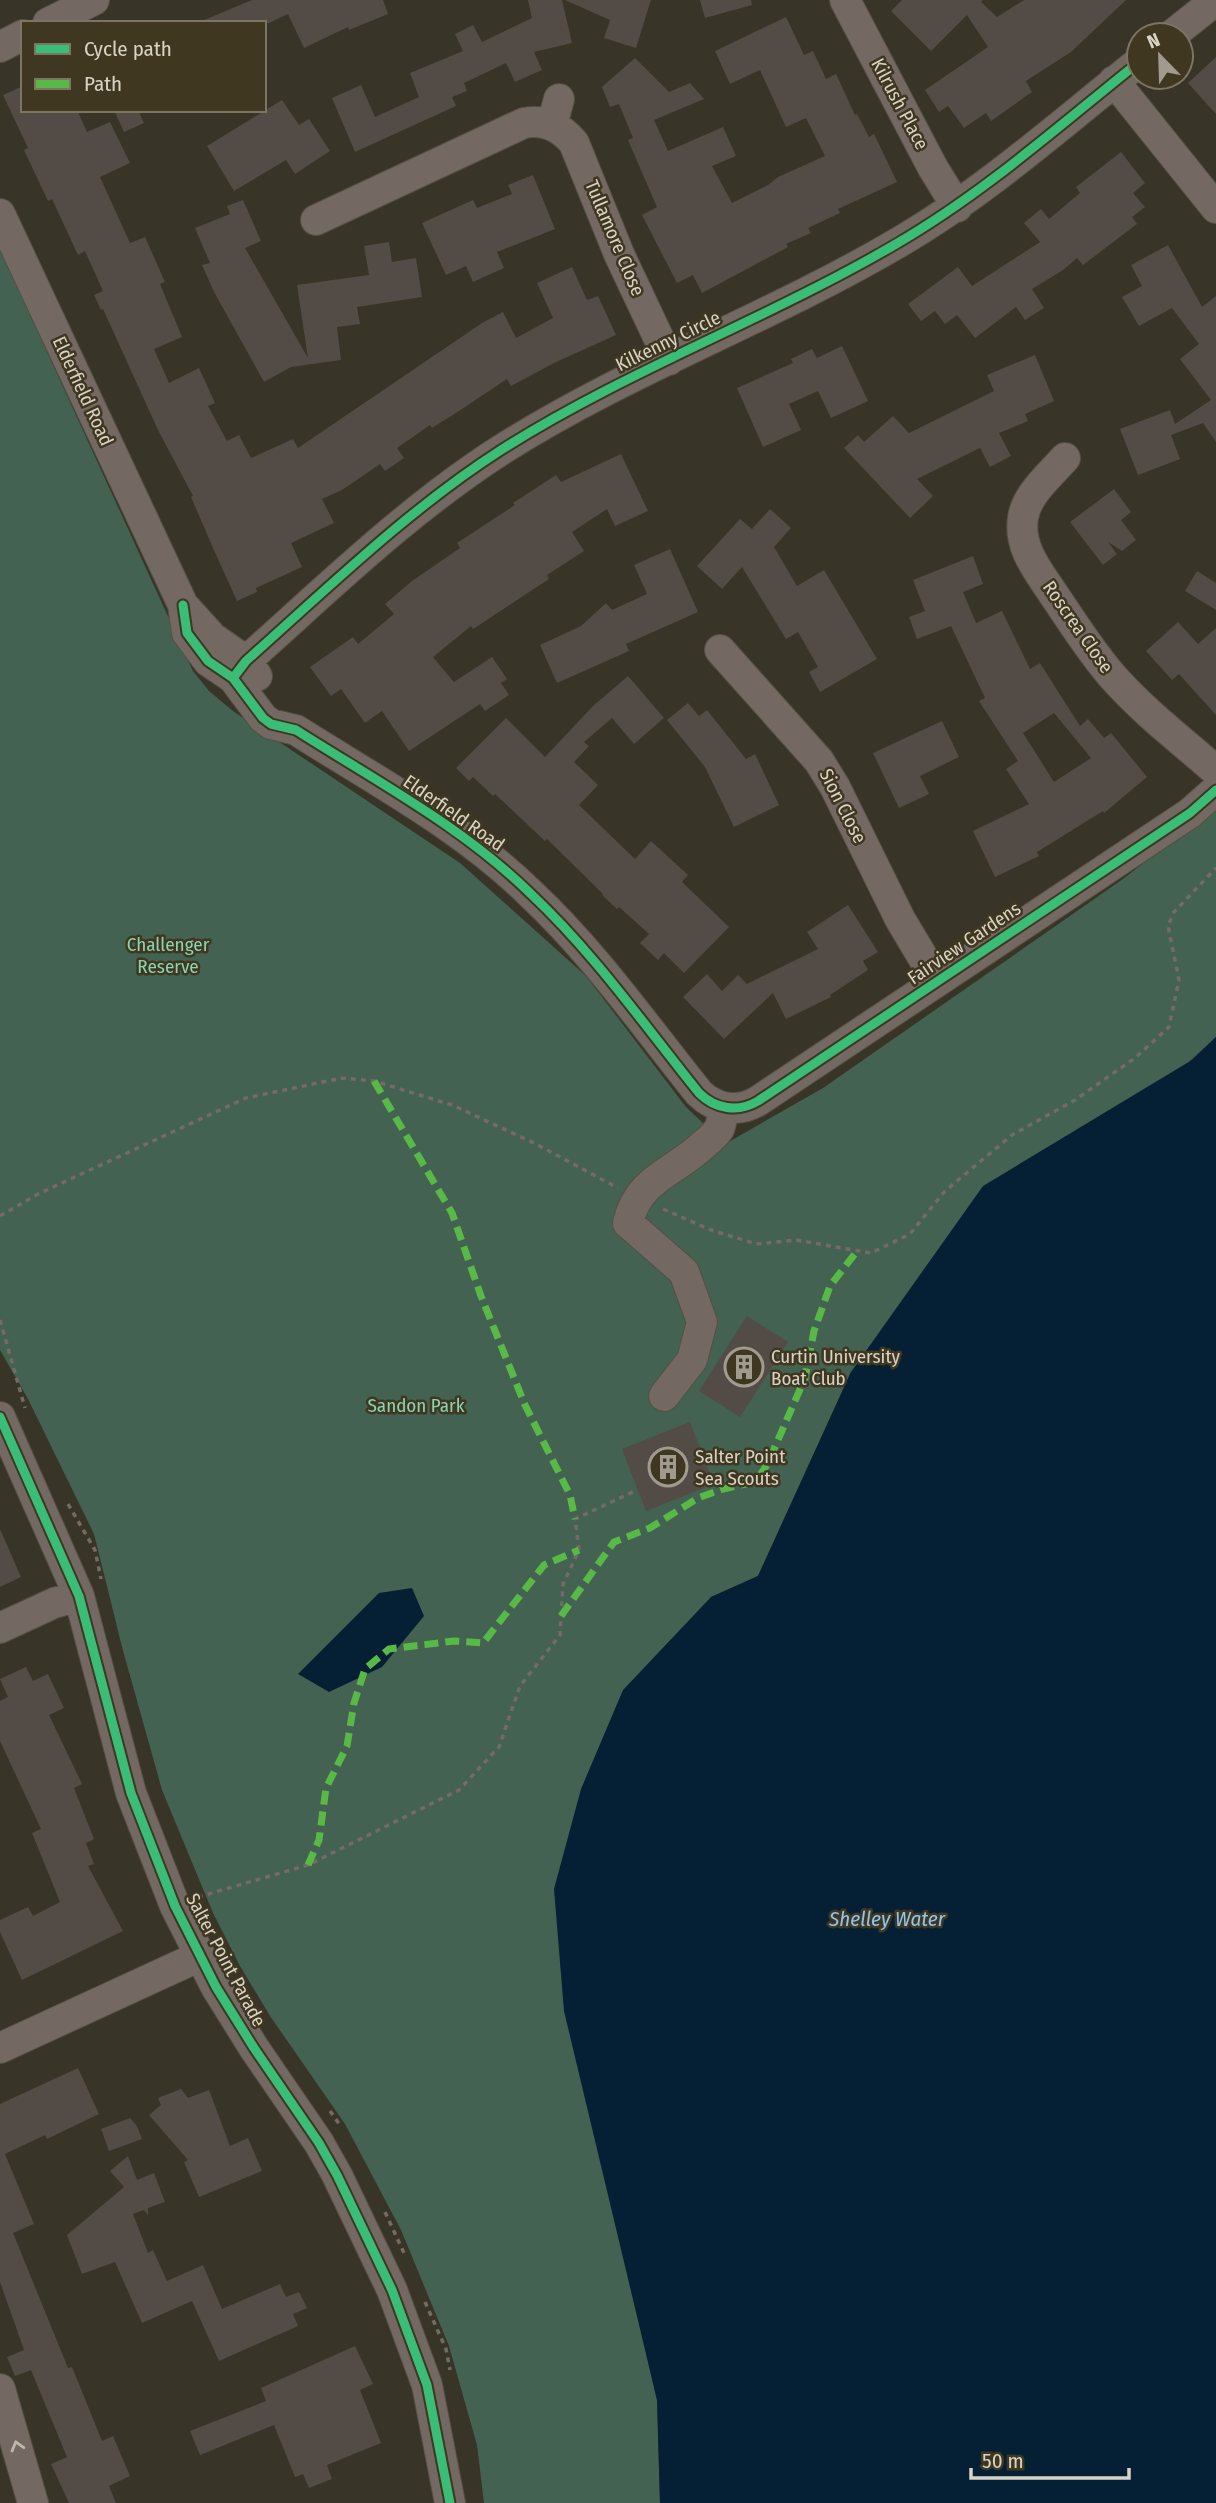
<svg xmlns="http://www.w3.org/2000/svg" width="1216" height="2503" viewBox="0 0 1216 2503" font-family="'Fira Sans Condensed',sans-serif">
	<style>
		.green { fill: #436252 }
		.water { fill: #052034 }
		.building { fill: #534c46; fill-rule: evenodd }
		.lines { fill: none; stroke-linecap: round; stroke-linejoin: round }
		.minor-casing { stroke: #535045; stroke-width: 32 }
		.path { stroke: #746c64; stroke-width: 3.5; stroke-dasharray: 5 5; stroke-linecap: butt }
		.minor { stroke: #746862; stroke-width: 30 }
		.quiet { stroke: #58b947; stroke-width: 7; stroke-dasharray: 14 7; stroke-linecap: butt }
		.cycleway-casing { stroke: #3f3720; stroke-width: 13 }
		.cycleway { stroke: #3abd76; stroke-width: 9 }
		.oneway { stroke: #bfb8ac }
		.labels { text-anchor: middle; dominant-baseline: central; stroke-width: 5; stroke-linejoin: round; paint-order: stroke }
		.street-label { font-size: 19px; fill: #d8d3c5; stroke: #3f3720 }
		.park-label { font-size: 19px; fill: #89d4b3; stroke: #3f3720 }
		.poi-label { font-size: 19px; fill: #d8d3c5; stroke: #3f3720; text-anchor: start }
		.water-label { font-size: 21px; font-style: italic; fill: #8ec5f4; stroke: #3f3720 }
	</style>
	<rect width="100%" height="100%" fill="#383427"/>
	<path class="green" d="M 0,249 L 193,671 L 209,691 L 233,711 L 460,863 L 586,976 L 686,1107 L 725,1144 L 823,1088 L 1123,879 L 1216,806 L 1216,1037 L 851,1372 L 758,1576 L 711,1597 L 619,2235 L 657,2400 L 660,2503 L 484,2503 L 477,2445 L 449,2346 L 401,2230 L 345,2124 L 270,2016 L 240,1966 L 213,1913 L 162,1790 L 122,1647 L 94,1534 L 28,1399 L 0,1350 Z"/>
	<path class="water" d="M 1216,1037 L 1216,2503 L 660,2503 L 657,2400 L 564,2011 L 554,1889 L 581,1789 L 623,1690 L 711,1597 L 758,1576 L 851,1372 L 983,1186 L 1192,1060 Z
		M 412,1588 L 424,1616 L 382,1667 L 329,1692 L 298,1674 L 379,1593 Z"/>
	<path class="building" d="M 252,0 L 383,0 L 388,14 L 349,30 L 348,27 L 304,48 L 288,14 L 269,23 L 197,23 Z
		M 528,0 L 562,0 L 572,43 L 534,52 L 542,70 L 515,82 L 506,63 L 464,83 L 467,91 L 452,97 L 456,106 L 355,152 L 332,98 L 361,85 L 375,117 L 419,97 L 410,73 L 463,51 L 455,34 L 473,25 L 482,42 L 532,18 Z
		M 565,0 L 651,0 L 636,48 L 604,38 L 610,20 Z
		M 700,0 L 751,0 L 752,5 L 705,18 Z
		M 902,0 L 983,0 L 981,2 L 997,17 L 1024,0 L 1126,0 L 1071,52 L 1026,81 L 1032,92 L 991,121 L 986,113 L 964,128 L 948,106 L 939,112 L 925,90 L 988,47 L 967,15 L 931,51 L 891,11 Z
		M 786,17 L 804,55 L 813,51 L 826,79 L 836,74 L 855,115 L 857,114 L 869,137 L 874,134 L 897,182 L 838,209 L 840,213 L 808,228 L 811,233 L 786,244 L 788,247 L 702,293 L 693,275 L 677,283 L 642,215 L 657,207 L 628,140 L 633,138 L 619,104 L 610,107 L 602,87 L 635,58 L 669,92 L 690,83 L 704,99 L 654,120 L 668,151 L 723,127 L 736,156 L 712,166 L 732,203 L 768,185 L 778,177 L 825,156 L 806,118 L 786,127 L 760,70 L 730,84 L 715,51 Z
		M 1216,57 L 1216,114 L 1188,83 Z
		M 23,86 L 23,110 L 77,110 L 87,132 L 110,122 L 130,163 L 100,177 L 130,243 L 145,237 L 165,282 L 160,284 L 182,337 L 154,349 L 169,383 L 199,368 L 215,403 L 208,406 L 227,441 L 239,435 L 251,458 L 293,439 L 298,448 L 482,323 L 503,312 L 516,338 L 553,318 L 537,283 L 572,267 L 587,300 L 598,296 L 616,335 L 556,362 L 511,386 L 507,379 L 459,411 L 432,428 L 430,425 L 397,448 L 404,458 L 385,471 L 380,464 L 342,490 L 322,499 L 334,523 L 291,543 L 302,567 L 256,588 L 257,592 L 237,601 L 213,548 L 191,497 L 193,496 L 158,430 L 103,309 L 101,310 L 94,295 L 103,291 L 85,251 L 78,255 L 52,199 L 48,201 L 24,150 L 28,148 L 3,95 Z
		M 282,100 L 299,125 L 309,119 L 330,151 L 295,174 L 286,160 L 234,191 L 207,146 Z
		M 114,110 L 138,110 L 144,123 L 124,132 Z
		M 1121,152 L 1145,183 L 1133,193 L 1145,207 L 1132,217 L 1137,224 L 1083,265 L 1077,258 L 1063,270 L 1032,289 L 1044,308 L 1025,320 L 1016,307 L 975,338 L 957,315 L 945,324 L 935,311 L 921,321 L 908,304 L 958,267 L 972,286 L 1040,242 L 1024,223 L 1041,209 L 1049,219 L 1080,193 L 1076,187 Z
		M 533,175 L 555,229 L 497,252 L 504,268 L 473,282 L 466,266 L 446,275 L 422,223 L 473,200 L 477,208 L 512,194 L 508,185 Z
		M 243,200 L 261,241 L 245,248 L 308,358 L 297,285 L 369,275 L 364,246 L 389,242 L 392,262 L 416,258 L 422,297 L 357,307 L 360,324 L 337,327 L 341,360 L 291,367 L 264,382 L 214,292 L 202,265 L 210,263 L 195,228 L 230,214 L 227,206 Z
		M 1168,245 L 1202,307 L 1216,296 L 1216,442 L 1203,423 L 1171,435 L 1180,459 L 1138,475 L 1120,429 L 1170,410 L 1175,424 L 1211,400 L 1180,359 L 1199,344 L 1172,308 L 1139,326 L 1122,297 L 1142,286 L 1131,265 Z
		M 842,346 L 868,401 L 831,418 L 818,391 L 789,404 L 801,430 L 763,447 L 737,388 L 793,363 L 791,359 L 812,349 L 817,358 Z
		M 1035,355 L 1054,401 L 1025,414 L 1028,421 L 999,433 L 1011,456 L 990,467 L 980,448 L 917,479 L 933,496 L 910,518 L 844,448 L 858,435 L 864,442 L 893,416 L 909,433 L 994,391 L 987,375 Z
		M 621,454 L 648,511 L 615,526 L 607,509 L 572,532 L 584,551 L 547,575 L 549,579 L 473,629 L 471,626 L 433,657 L 454,682 L 492,657 L 507,679 L 501,683 L 509,695 L 485,711 L 480,704 L 409,751 L 382,711 L 365,723 L 341,689 L 331,696 L 310,667 L 353,637 L 358,644 L 394,614 L 385,604 L 412,581 L 460,548 L 457,543 L 515,505 L 513,503 L 556,475 L 561,482 Z
		M 1114,489 L 1131,512 L 1121,520 L 1136,540 L 1122,551 L 1108,542 L 1117,554 L 1103,565 L 1070,522 Z
		M 770,509 L 791,528 L 774,547 L 797,586 L 824,570 L 877,659 L 820,692 L 809,672 L 818,667 L 798,632 L 786,639 L 742,567 L 722,589 L 697,566 L 740,519 L 752,529 Z
		M 670,549 L 698,612 L 626,644 L 629,651 L 557,683 L 540,645 L 581,626 L 606,603 L 612,610 L 647,594 L 634,565 Z
		M 973,556 L 983,584 L 963,592 L 976,623 L 1002,611 L 1030,669 L 1040,663 L 1080,726 L 1088,719 L 1104,738 L 1111,733 L 1147,777 L 1104,813 L 1103,811 L 1037,852 L 1039,856 L 995,877 L 973,831 L 1029,804 L 1006,769 L 1018,761 L 979,701 L 985,698 L 951,626 L 917,639 L 909,617 L 925,611 L 913,580 ZM 1054,713 L 1091,758 L 1054,782 L 1023,733 Z
		M 1197,571 L 1216,583 L 1216,610 L 1185,591 Z
		M 1178,622 L 1198,644 L 1216,628 L 1216,715 L 1179,674 L 1172,680 L 1146,651 Z
		M 628,676 L 664,718 L 634,744 L 612,718 L 584,742 L 589,746 L 574,762 L 598,785 L 579,805 L 635,859 L 651,841 L 688,875 L 682,882 L 729,927 L 684,973 L 664,953 L 658,960 L 640,943 L 649,934 L 619,907 L 617,909 L 602,895 L 603,894 L 547,839 L 545,841 L 495,794 L 493,796 L 473,777 L 469,781 L 456,768 L 506,718 L 545,757 L 593,706 Z
		M 688,703 L 699,716 L 707,710 L 746,759 L 755,754 L 779,805 L 734,827 L 705,767 L 667,720 Z
		M 942,721 L 959,757 L 920,776 L 929,794 L 899,808 L 873,753 Z
		M 848,905 L 878,952 L 863,961 L 868,970 L 830,995 L 831,997 L 786,1019 L 773,993 L 724,1039 L 683,997 L 707,974 L 722,991 L 738,975 L 747,984 L 818,949 L 807,932 Z
		M 747,1316 L 788,1342 L 740,1417 L 699,1391 Z
		M 690,1422 L 714,1484 L 646,1511 L 622,1449 Z
		M 0,1529 L 21,1577 L 0,1587 Z
		M 26,1667 L 33,1681 L 48,1674 L 64,1708 L 49,1715 L 82,1784 L 74,1788 L 94,1839 L 86,1843 L 94,1864 L 88,1866 L 123,1931 L 22,1980 L 0,1932 L 0,1920 L 28,1907 L 33,1916 L 60,1902 L 32,1833 L 41,1829 L 0,1741 L 0,1701 L 8,1697 L 0,1679 Z
		M 78,2068 L 99,2114 L 47,2139 L 45,2135 L 5,2154 L 34,2224 L 13,2233 L 68,2368 L 72,2367 L 102,2441 L 113,2436 L 130,2476 L 109,2486 L 116,2503 L 69,2503 L 51,2464 L 67,2457 L 31,2370 L 15,2376 L 7,2357 L 24,2350 L 0,2282 L 0,2104 Z
		M 181,2089 L 188,2098 L 209,2090 L 230,2146 L 248,2138 L 262,2171 L 199,2197 L 184,2162 L 188,2160 L 149,2115 L 161,2105 L 158,2098 Z
		M 130,2118 L 137,2126 L 142,2139 L 109,2151 L 101,2129 Z
		M 128,2156 L 137,2180 L 154,2173 L 165,2202 L 148,2208 L 148,2215 L 144,2210 L 133,2214 L 148,2253 L 153,2250 L 167,2281 L 203,2265 L 222,2309 L 280,2284 L 286,2297 L 299,2292 L 307,2308 L 293,2314 L 298,2326 L 219,2361 L 192,2301 L 142,2323 L 115,2262 L 82,2274 L 67,2235 L 124,2187 L 110,2171 Z
		M 355,2346 L 373,2384 L 360,2390 L 381,2443 L 327,2465 L 332,2479 L 309,2488 L 303,2474 L 295,2477 L 274,2425 L 200,2455 L 190,2431 L 266,2401 L 261,2388 Z"/>
	<g class="lines">
		<defs>
			<path id="minor" d="M 845,0 L 933,168 L 957,207
				M 48,23 L 94,0
				M 1172,35 L 1216,0
				M 0,47 L 23,35
				M 1114,81 L 1216,208
				M 552,125 L 559,99
				M 0,214 L 183,605 L 213,638 L 246,661 L 257,676
				M 316,220 L 524,123 C 544,119 561,127 574,143 L 619,254 L 669,360
				M 1065,458 C 1050,475 1026,495 1023,518 C 1018,548 1039,572 1054,595 C 1073,623 1091,652 1113,677 C 1144,712 1181,740 1216,771
				M 183,605 L 187,633 L 208,661 L 233,678 L 263,718 L 271,724 L 296,730 C 376,781 463,827 531,894 C 594,953 645,1026 699,1093 C 715,1109 738,1113 758,1101 L 1190,813 L 1216,790
				M 720,650 L 819,761 L 835,787 L 900,919 L 937,981
				M 233,678 L 246,661 C 328,588 409,509 501,450 C 627,370 768,319 896,244 C 984,193 1060,125 1139,62
				M 664,1396 L 692,1360 L 702,1322 L 684,1272 L 628,1223 C 638,1178 674,1173 703,1145 C 708,1141 715,1135 719,1129 C 722,1123 722,1114 724,1107
				M 0,1417 L 79,1596 L 131,1793 L 175,1906 L 216,1987 L 254,2048 L 319,2143 L 337,2175 L 392,2290 L 427,2385 L 450,2503
				M 0,1628 L 54,1603 L 79,1596
				M 0,2048 L 200,1956
				M 0,2389 L 33,2503"/>
		</defs>
		<use href="#minor" class="minor-casing"/>
		<path class="path" d="M 663,1209 L 711,1230 L 756,1244 L 796,1240 L 871,1253 L 910,1234 L 945,1191 L 1012,1135 L 1075,1100 L 1135,1058 L 1169,1027 L 1179,980 L 1168,926 L 1174,912 L 1216,868
			M 0,1216 L 38,1194 L 246,1098 L 342,1078 L 374,1081 L 452,1105 L 534,1143 L 618,1188
			M 0,1320 L 25,1408
			M 68,1504 L 95,1550 L 101,1579
			M 198,1897 L 308,1865 L 459,1790 L 499,1747 L 520,1686 L 560,1635 L 563,1584 L 579,1550 L 575,1519 L 637,1490
			M 330,2111 L 340,2125
			M 385,2212 L 404,2253
			M 425,2302 L 446,2349 L 450,2370"/>
		<use href="#minor" class="minor"/>
		<path class="quiet" d="M 374,1081 L 452,1213 L 481,1296 L 525,1405 L 570,1495 L 575,1519
			M 561,1616 L 614,1542 L 650,1528 L 698,1498 L 723,1489 L 755,1482 L 767,1465 L 805,1378 L 814,1331 L 830,1286 L 857,1251
			M 308,1865 L 319,1840 L 326,1788 L 347,1746 L 354,1703 L 365,1669 L 389,1649 L 454,1641 L 483,1643 L 544,1565 L 579,1550"/>
		<defs>
			<path id="cycleway" d="M 183,605 L 187,633 L 208,661 L 233,678 L 263,718 L 271,724 L 296,730 C 376,781 463,827 531,894 C 594,953 645,1026 699,1093 C 715,1109 738,1113 758,1101 L 1190,813 L 1216,790
				M 233,678 L 246,661 C 328,588 409,509 501,450 C 627,370 768,319 896,244 C 984,193 1060,125 1139,62
				M 0,1417 L 79,1596 L 131,1793 L 175,1906 L 216,1987 L 254,2048 L 319,2143 L 337,2175 L 392,2290 L 427,2385 L 450,2503"/>
		</defs>
		<use href="#cycleway" class="cycleway-casing"/>
		<use href="#cycleway" class="cycleway"/>
	</g>
	<defs><path id="oneway-chevron" d="M-2-3.5L2.5 0L-2 3.5" fill="none" stroke-width="1.6" stroke-linecap="round" stroke-linejoin="round" transform="scale(1.75)"/></defs>
	<use class="oneway" href="#oneway-chevron" transform="translate(17 2446) rotate(-106)"/>
	<defs>
		<symbol id="building-ring" viewBox="-11 -11 22 22"><circle r="9.5" fill="#3f3720" stroke="#a09b8e" stroke-width="1.5"/><path d="M-4-6H4V6H1V3H-1V6H-4ZM-2.5-4.3h1.7v1.8h-1.7ZM.8-4.3h1.7v1.8H.8ZM-2.5-1h1.7V.8h-1.7ZM.8-1h1.7V.8H.8Z" fill="#a09b8e"/></symbol>
	</defs>
	<g fill-rule="evenodd">
		<use href="#building-ring" x="722" y="1345" width="44" height="44"/>
		<use href="#building-ring" x="646" y="1445" width="44" height="44"/>
	</g>
	<g class="labels">
		<g class="street-label">
			<text transform="translate(900 104) rotate(62)">Kilrush Place</text>
			<text transform="translate(615 238) rotate(67)">Tullamore Close</text>
			<text transform="translate(668 341) rotate(-26)">Kilkenny Circle</text>
			<text transform="translate(83 391) rotate(65)">Elderfield Road</text>
			<text transform="translate(1078 627) rotate(55)">Roscrea Close</text>
			<text transform="translate(843 806) rotate(63)">Sion Close</text>
			<text transform="translate(454 813) rotate(35)">Elderfield Road</text>
			<text transform="translate(964 943) rotate(-34)">Fairview Gardens</text>
			<text transform="translate(226 1960) rotate(62)">Salter Point Parade</text>
		</g>
		<g class="park-label">
			<text x="168" y="944">Challenger<tspan x="168" dy="22">Reserve</tspan></text>
			<text x="416" y="1405">Sandon Park</text>
		</g>
		<g class="poi-label">
			<text x="771" y="1356">Curtin University<tspan x="771" dy="22">Boat Club</tspan></text>
			<text x="695" y="1456">Salter Point<tspan x="695" dy="22">Sea Scouts</tspan></text>
		</g>
		<g class="water-label">
			<text x="887" y="1919">Shelley Water</text>
		</g>
	</g>
	<rect x="21" y="21" width="245" height="91" fill="#3f3720" stroke="#7c7562" stroke-width="2"/>
	<rect x="35" y="44" width="35" height="10" fill="#3abd76" stroke="#7c7562" stroke-width="2"/>
	<text x="84" y="56" font-size="21" fill="#d8d3c5">Cycle path</text>
	<rect x="35" y="79" width="35" height="10" fill="#58b947" stroke="#7c7562" stroke-width="2"/>
	<text x="84" y="91" font-size="21" fill="#d8d3c5">Path</text>
	<g transform="translate(1160 56) rotate(337)"><circle r="33" fill="#3f3720" stroke="#7c7562" stroke-width="2"/>
	<path d="M0-5L12 26L0 18L-12 26Z" fill="#a09b8e"/>
	<text y="-10" font-size="19" font-weight="bold" text-anchor="middle" fill="#d8d3c5">N</text>
	</g>
	<path d="M971 2468v10h158v-10" fill="none" stroke="#d8d3c5" stroke-width="3.5"/>
	<text x="982" y="2468" font-size="21" fill="#d8d3c5" stroke="#3f3720" stroke-width="5" paint-order="stroke">50 m</text>
</svg>
